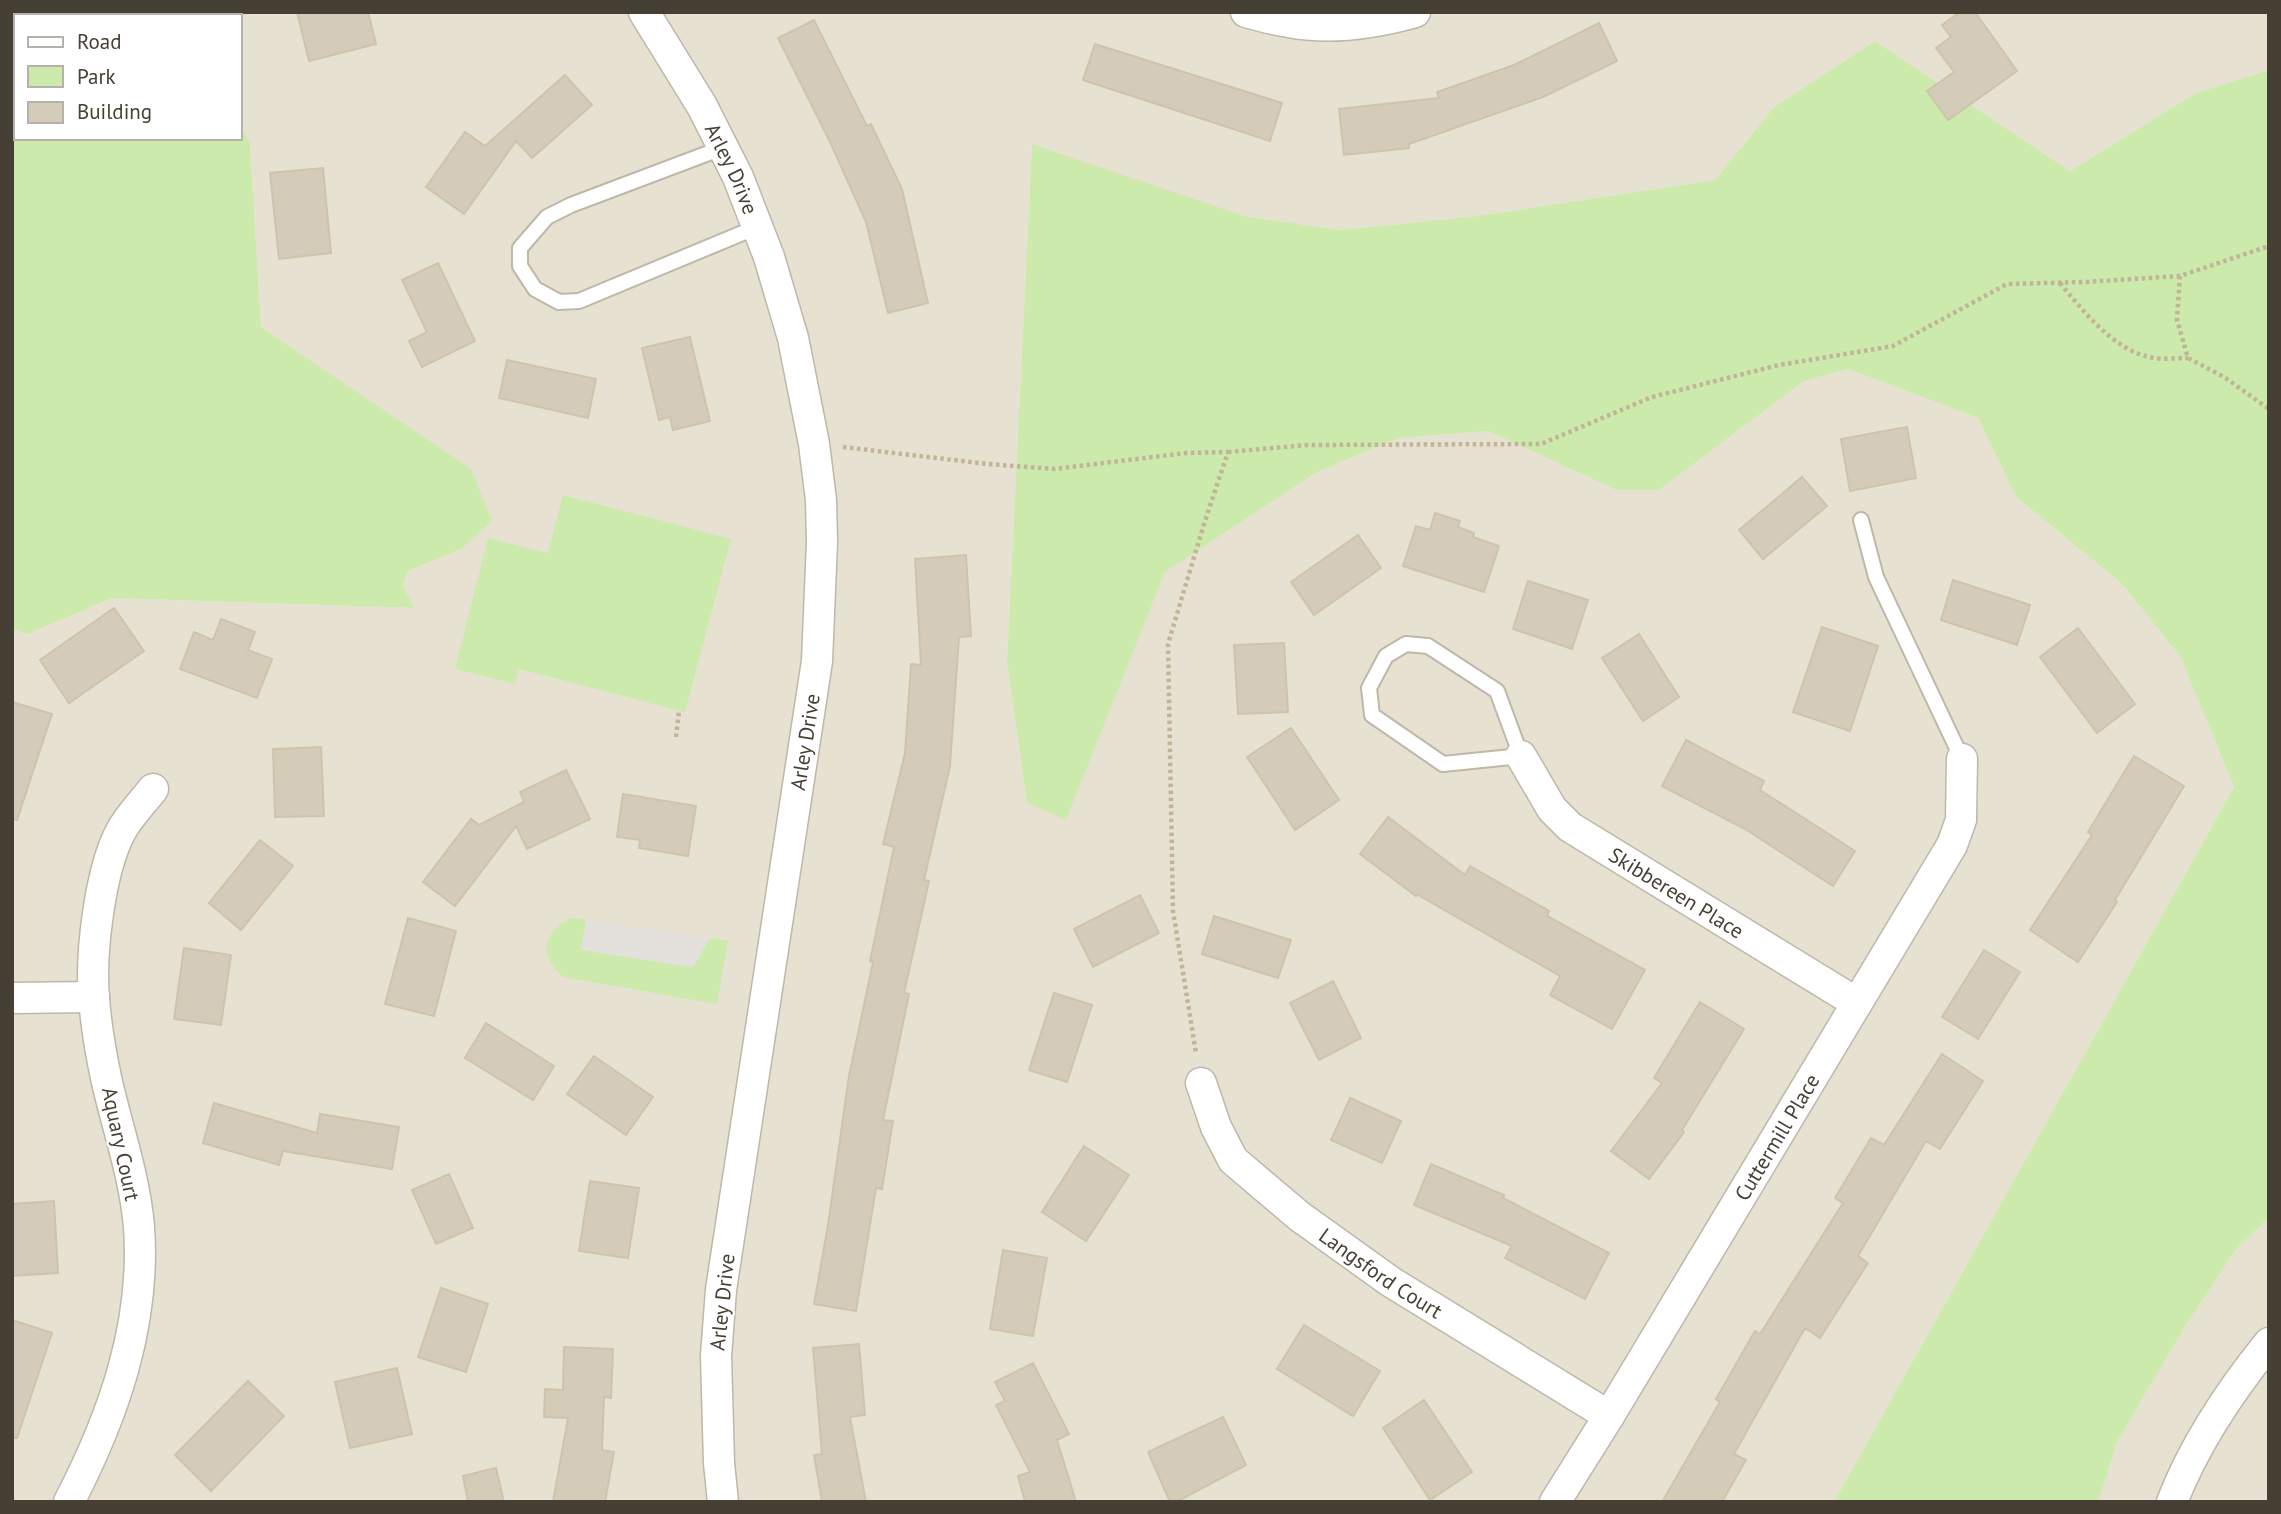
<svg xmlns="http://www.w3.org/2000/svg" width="2281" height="1514" viewBox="0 0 2281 1514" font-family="'PT Sans',sans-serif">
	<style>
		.residential { fill: #e7e1d2 }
		.green { fill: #cceaab }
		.parking { fill: #e4e1dd }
		.building { fill: #d5cbb9; stroke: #d0c3ac; stroke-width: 2 }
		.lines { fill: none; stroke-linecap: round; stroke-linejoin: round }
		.lane-casing { stroke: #bfb7a7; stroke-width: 18 }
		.street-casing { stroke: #bfb7a7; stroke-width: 33 }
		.path { stroke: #c1b497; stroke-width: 4.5; stroke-dasharray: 3.5 3.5; stroke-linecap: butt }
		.lane { stroke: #fff; stroke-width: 14 }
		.street { stroke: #fff; stroke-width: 30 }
		.labels { text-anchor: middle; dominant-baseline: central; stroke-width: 5; stroke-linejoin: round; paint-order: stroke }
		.street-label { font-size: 21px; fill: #463f34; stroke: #fff }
	</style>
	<rect width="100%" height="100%" fill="#f3efe5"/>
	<path class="residential" d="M 12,12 L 2269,12 L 2269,70 L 2196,93 L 2070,171 L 1875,41 L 1774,107 L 1715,180 L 1478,216 L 1340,230 L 1248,217 L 1032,145 L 1007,662 L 1027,803 L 1066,819 L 1165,572 L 1317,472 L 1399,438 L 1488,431 L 1616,490 L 1659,490 L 1804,381 L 1848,369 L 1978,418 L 2016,497 L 2121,583 L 2180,656 L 2234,787 L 1834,1502 L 12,1502 L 12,629 L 28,634 L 112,598 L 413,608 L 403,586 L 408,571 L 461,549 L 470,469 L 261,327 L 250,143 L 240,127 L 240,16 L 16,16 L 16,51 L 12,50 Z
		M 2269,1217 L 2269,1502 L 2098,1502 L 2118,1440 L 2186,1325 L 2237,1248 Z"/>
	<path class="green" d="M 1875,41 L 2070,171 L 2196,93 L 2269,70 L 2269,1217 L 2237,1248 L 2186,1325 L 2118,1440 L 2098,1502 L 1834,1502 L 2234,787 L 2180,656 L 2121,583 L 2016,497 L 1978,418 L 1848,369 L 1804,381 L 1659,490 L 1616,490 L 1488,431 L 1399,438 L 1317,472 L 1165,572 L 1066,820 L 1027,803 L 1007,662 L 1032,144 L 1248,217 L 1340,230 L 1478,216 L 1715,180 L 1774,107 Z
		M 12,50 L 16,51 L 16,138 L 240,138 L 240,127 L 250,143 L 261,327 L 471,469 L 492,521 L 461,549 L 408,571 L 403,586 L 414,608 L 112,598 L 28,634 L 12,629 Z
		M 563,495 L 731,539 L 685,712 L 519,669 L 515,684 L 455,669 L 488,538 L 548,553 Z
		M 570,918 L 586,920 L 582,950 L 692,967 L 710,938 L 728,941 L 717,1004 L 563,977 C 539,955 542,934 570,918 Z"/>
	<path class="parking" d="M 586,920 L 710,938 L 693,967 L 581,950 Z"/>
	<path class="building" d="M 297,12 L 368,12 L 376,44 L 309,61 Z
		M 1960,12 L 1975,12 L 2017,71 L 1948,120 L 1927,91 L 1954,72 L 1936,48 L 1951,37 L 1942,25 Z
		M 814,20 L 867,126 L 871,124 L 902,189 L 928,303 L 888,313 L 866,222 L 831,144 L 778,38 Z
		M 1599,23 L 1617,61 L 1543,97 L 1409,144 L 1409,148 L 1344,155 L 1339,109 L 1439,98 L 1437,92 L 1514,65 Z
		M 1095,44 L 1282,103 L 1270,141 L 1083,80 Z
		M 565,75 L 592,105 L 532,158 L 516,141 L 464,214 L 426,187 L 465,132 L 485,146 Z
		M 323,168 L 331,253 L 279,259 L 270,173 Z
		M 438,263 L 475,341 L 422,367 L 409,341 L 427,332 L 402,280 Z
		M 690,337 L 710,421 L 673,430 L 670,417 L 659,420 L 642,348 Z
		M 507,360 L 596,379 L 588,418 L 499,398 Z
		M 1907,427 L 1916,478 L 1850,491 L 1841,439 Z
		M 1802,477 L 1827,506 L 1763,559 L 1739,530 Z
		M 1435,513 L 1460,521 L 1458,527 L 1474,533 L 1473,537 L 1499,546 L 1484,592 L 1403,566 L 1416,526 L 1430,530 Z
		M 1358,535 L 1381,568 L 1314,615 L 1291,582 Z
		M 966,555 L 971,636 L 959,637 L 950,766 L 924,880 L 929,881 L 904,993 L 909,994 L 883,1120 L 893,1121 L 882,1189 L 876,1188 L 856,1311 L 814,1304 L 828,1225 L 849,1076 L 873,962 L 870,961 L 894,847 L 883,844 L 905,753 L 911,664 L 921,665 L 915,559 Z
		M 1953,580 L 2030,605 L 2017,645 L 1941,620 Z
		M 1528,581 L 1588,600 L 1572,649 L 1513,629 Z
		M 114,608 L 144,651 L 69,703 L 40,660 Z
		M 221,619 L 255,632 L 248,650 L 272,659 L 257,698 L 180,669 L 194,632 L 213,640 Z
		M 1822,627 L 1878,646 L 1850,731 L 1793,712 Z
		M 2078,628 L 2135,704 L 2097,733 L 2040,657 Z
		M 1639,634 L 1679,697 L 1643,721 L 1602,658 Z
		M 1284,643 L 1288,712 L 1238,714 L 1234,645 Z
		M 12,702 L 52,714 L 17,820 L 12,819 Z
		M 1291,728 L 1339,800 L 1295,830 L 1247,757 Z
		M 1686,740 L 1764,781 L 1760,790 L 1855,851 L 1833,886 L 1745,829 L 1662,786 Z
		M 321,747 L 324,816 L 275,817 L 273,749 Z
		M 2134,756 L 2184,786 L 2115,900 L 2117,902 L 2078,962 L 2030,930 L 2092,835 L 2088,832 Z
		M 566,770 L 590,819 L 527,849 L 516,826 L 455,906 L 423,882 L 471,819 L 479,825 L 524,802 L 520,792 Z
		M 623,794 L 696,806 L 688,856 L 639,848 L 640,840 L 617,837 Z
		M 1388,817 L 1465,875 L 1470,866 L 1549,911 L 1547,916 L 1645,970 L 1612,1029 L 1550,995 L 1560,976 L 1418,895 L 1416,896 L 1360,854 Z
		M 260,840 L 293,866 L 241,930 L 209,903 Z
		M 1140,895 L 1159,933 L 1093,967 L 1074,929 Z
		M 1214,916 L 1291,940 L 1278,978 L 1202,954 Z
		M 408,918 L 456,931 L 434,1016 L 385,1004 Z
		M 184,948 L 231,955 L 221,1025 L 174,1019 Z
		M 1984,950 L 2020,972 L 1978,1039 L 1942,1017 Z
		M 1333,981 L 1361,1038 L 1319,1060 L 1290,1003 Z
		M 1054,993 L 1092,1005 L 1067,1082 L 1029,1070 Z
		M 1700,1002 L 1744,1029 L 1682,1130 L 1684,1132 L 1649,1179 L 1611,1151 L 1662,1083 L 1654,1078 Z
		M 486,1023 L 554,1066 L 533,1100 L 465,1058 Z
		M 1942,1054 L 1983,1081 L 1940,1149 L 1926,1141 L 1858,1256 L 1868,1263 L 1820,1338 L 1805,1328 L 1734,1454 L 1746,1460 L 1722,1502 L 1662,1502 L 1720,1402 L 1716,1399 L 1755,1331 L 1760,1334 L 1843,1203 L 1835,1198 L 1871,1138 L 1884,1145 Z
		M 594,1056 L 653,1097 L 626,1135 L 567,1094 Z
		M 1350,1098 L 1401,1121 L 1382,1163 L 1331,1140 Z
		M 214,1103 L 317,1133 L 320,1114 L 399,1127 L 392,1169 L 283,1151 L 279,1165 L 203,1143 Z
		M 1084,1146 L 1129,1175 L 1086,1241 L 1042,1212 Z
		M 1431,1164 L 1504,1195 L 1503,1198 L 1609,1253 L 1585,1299 L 1505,1258 L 1512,1246 L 1414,1205 Z
		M 449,1174 L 473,1228 L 436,1244 L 412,1190 Z
		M 590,1181 L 639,1188 L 628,1258 L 579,1251 Z
		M 54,1201 L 58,1273 L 12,1276 L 12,1204 Z
		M 1003,1250 L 1047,1258 L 1033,1336 L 990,1329 Z
		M 441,1288 L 488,1304 L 466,1372 L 418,1357 Z
		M 12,1320 L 52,1333 L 17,1438 L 12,1438 Z
		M 1304,1325 L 1380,1371 L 1353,1416 L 1277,1369 Z
		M 859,1344 L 865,1415 L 850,1417 L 866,1502 L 822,1502 L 814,1455 L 822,1454 L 813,1348 Z
		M 564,1347 L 613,1349 L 611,1398 L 604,1397 L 602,1450 L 614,1452 L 605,1502 L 553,1502 L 568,1418 L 544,1417 L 545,1389 L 563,1390 Z
		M 1033,1363 L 1069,1434 L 1057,1440 L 1076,1502 L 1025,1502 L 1018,1476 L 1030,1472 L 996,1405 L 1005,1401 L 995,1382 Z
		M 397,1368 L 412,1434 L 350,1448 L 335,1382 Z
		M 248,1381 L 284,1416 L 211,1491 L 175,1455 Z
		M 1424,1400 L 1472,1472 L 1430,1500 L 1383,1428 Z
		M 1223,1417 L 1246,1465 L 1176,1502 L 1170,1502 L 1148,1452 Z
		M 496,1468 L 504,1502 L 468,1502 L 463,1476 Z"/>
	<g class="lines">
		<defs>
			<path id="lane" d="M 722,148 L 571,205 L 547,217 L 520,248 L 520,266 L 535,289 L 559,302 L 579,301 L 757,227
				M 1861,520 L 1876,577 L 1962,759
				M 1406,644 L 1428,646 L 1497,691 L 1521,756 L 1443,764 L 1372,715 L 1369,688 L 1386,656 Z"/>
			<g id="street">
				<path id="s1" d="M 644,12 L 702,106 L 738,177 L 769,257 L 793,338 L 814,444 L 821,500 L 822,542 L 817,661 L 721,1290 L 716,1356 L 719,1463 L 723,1502"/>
				<path d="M 1246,12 C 1260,16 1275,20 1289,22 C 1330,30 1376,23 1415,12"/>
				<path id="s2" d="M 1521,756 L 1552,809 L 1570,827 L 1857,1003"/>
				<path d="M 12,998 L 94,997"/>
				<path id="s3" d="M 1201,1083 L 1216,1127 L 1233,1160 L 1299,1216 L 1391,1282 L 1609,1416"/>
				<path d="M 69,1502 C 113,1417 146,1325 139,1227 C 135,1178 118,1130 107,1082 C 101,1055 96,1025 94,998 C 90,954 100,870 121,831 C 129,816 143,802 153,789"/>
				<path id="s4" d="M 1555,1502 L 1609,1416 L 1952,845 L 1961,820 L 1962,759"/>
				<path d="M 2172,1502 C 2195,1443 2230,1391 2269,1343"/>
			</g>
		</defs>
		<use href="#lane" class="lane-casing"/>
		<use href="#street" class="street-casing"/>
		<path class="path" d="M 2180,276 L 2177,320 L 2188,358 L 2224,377 L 2269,409
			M 2060,283 C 2082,310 2113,349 2149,357 C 2161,360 2176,358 2188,358
			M 843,447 L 988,464 L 1054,469 L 1186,453 L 1228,452 L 1204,524 L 1168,644 L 1173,911 L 1196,1053
			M 1228,452 L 1307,445 L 1541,444 L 1652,397 L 1779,365 L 1893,346 L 2007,284 L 2085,282 L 2180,276 L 2269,246
			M 676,737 L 679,711"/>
		<use href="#lane" class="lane"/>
		<use href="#street" class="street"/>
	</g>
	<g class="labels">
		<g class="street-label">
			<text stroke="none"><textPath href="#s1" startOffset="180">Arley Drive</textPath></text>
			<text transform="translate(805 742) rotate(-81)">Arley Drive</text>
			<text stroke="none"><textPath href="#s2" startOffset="212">Skibbereen Place</textPath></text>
			<text stroke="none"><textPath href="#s4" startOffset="427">Cuttermill Place</textPath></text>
			<text transform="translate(121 1144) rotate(78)">Aquary Court</text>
			<text stroke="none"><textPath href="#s3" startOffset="270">Langsford Court</textPath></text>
			<text transform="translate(722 1302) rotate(-84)">Arley Drive</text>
		</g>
	</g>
	<rect width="2281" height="1514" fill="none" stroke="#463f34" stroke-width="28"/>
	<rect x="14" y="14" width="228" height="126" fill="#ffffff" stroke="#b5b2ae" stroke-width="2"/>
	<rect x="28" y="37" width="35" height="10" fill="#ffffff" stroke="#b5b2ae" stroke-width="2"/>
	<text x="77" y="49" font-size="21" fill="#463f34">Road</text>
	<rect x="28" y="66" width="35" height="21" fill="#cceaab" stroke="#b5b2ae" stroke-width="2"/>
	<text x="77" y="84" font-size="21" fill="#463f34">Park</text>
	<rect x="28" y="102" width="35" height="21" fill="#d5cbb9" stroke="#b5b2ae" stroke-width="2"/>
	<text x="77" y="119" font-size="21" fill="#463f34">Building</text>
</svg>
